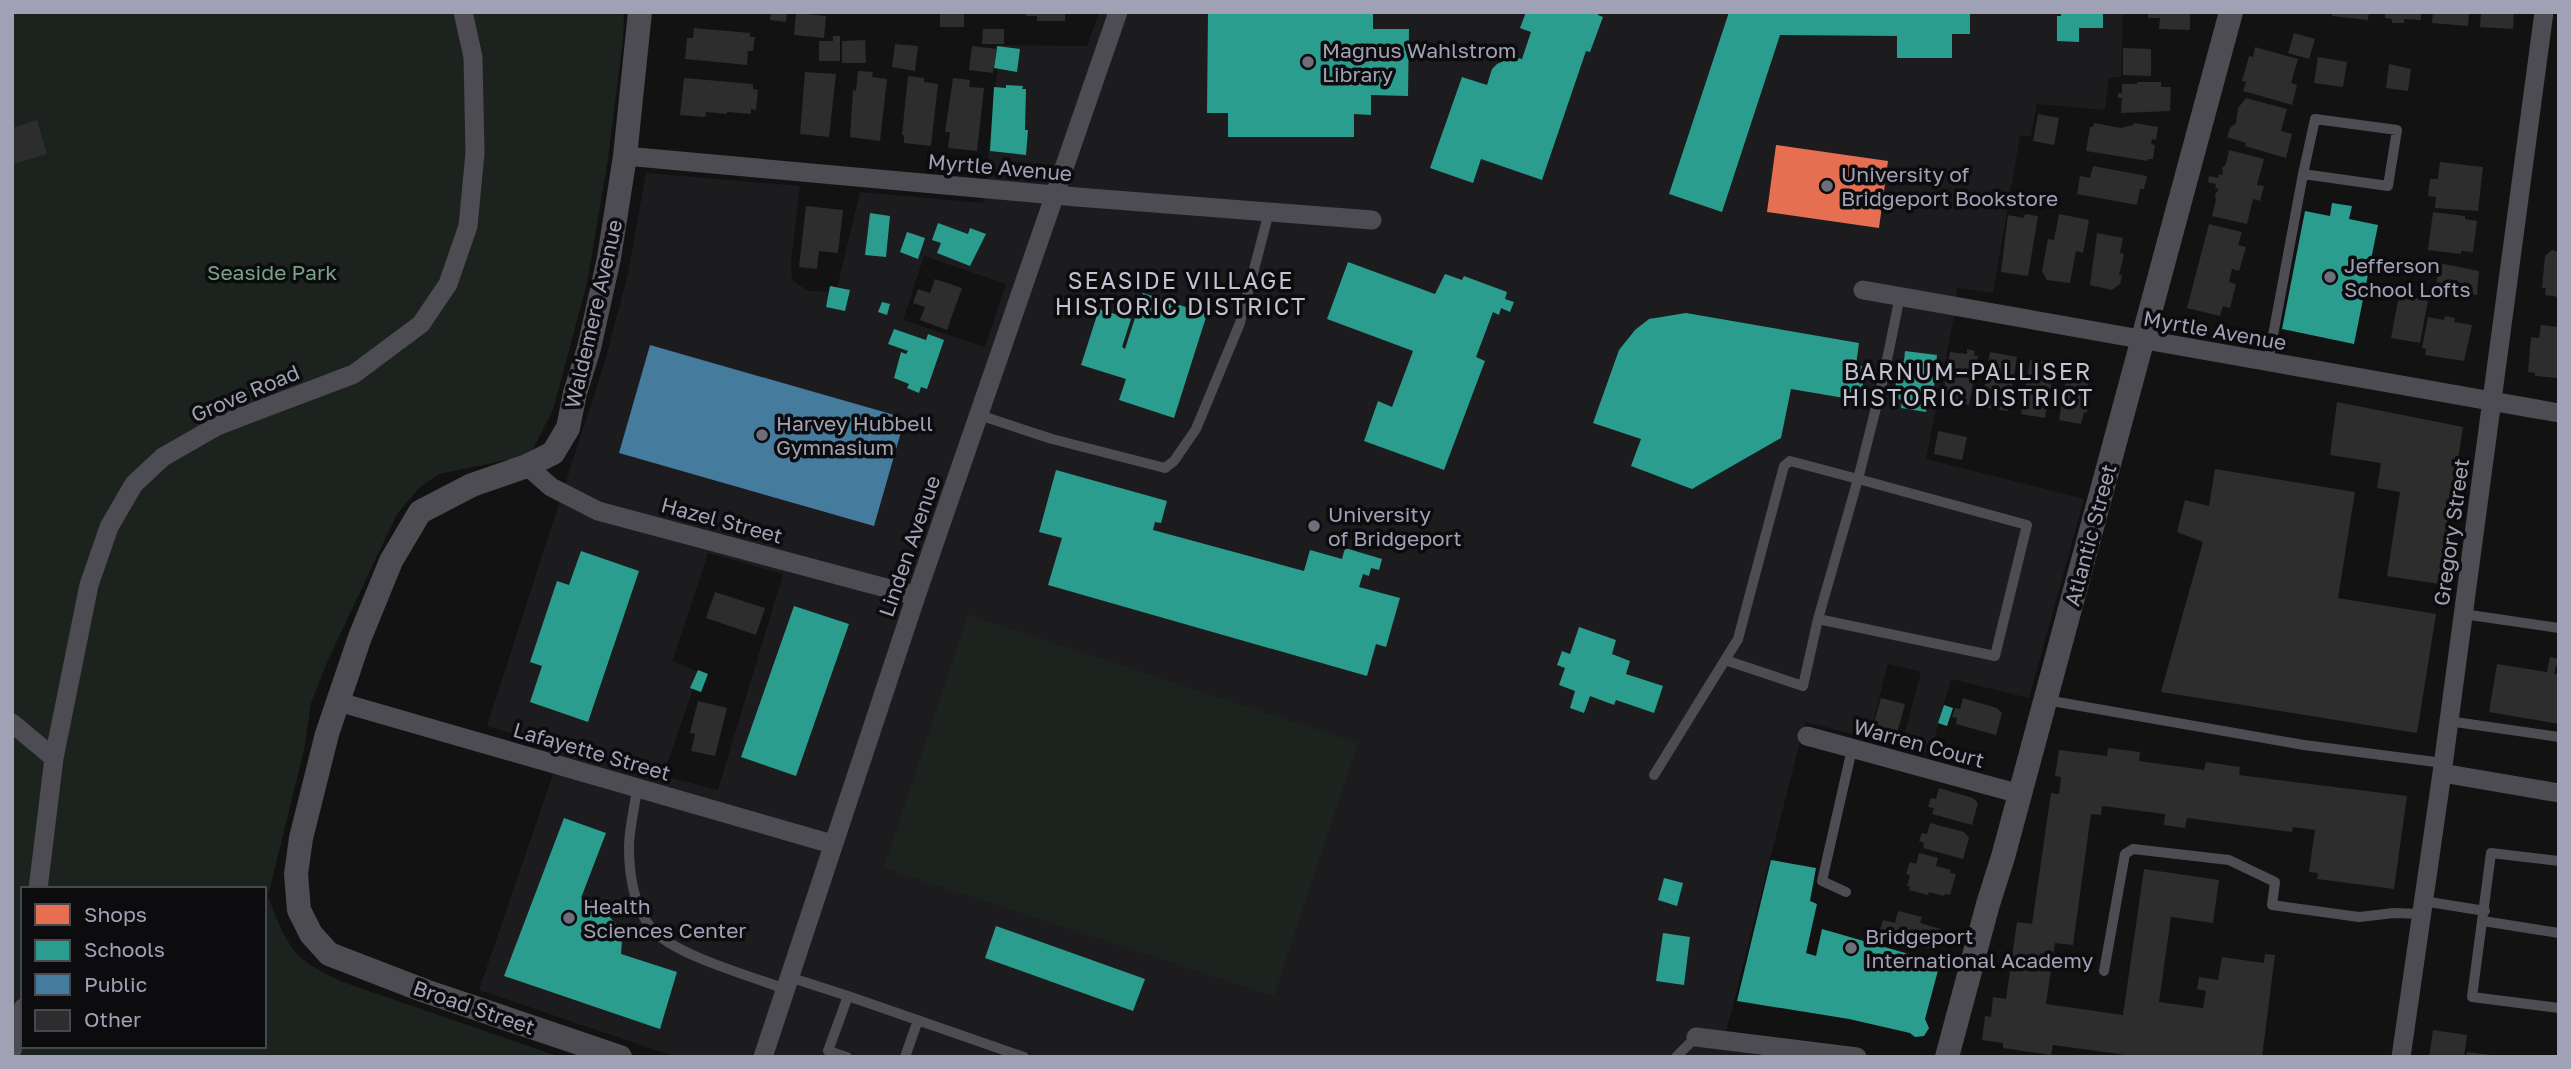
<svg xmlns="http://www.w3.org/2000/svg" width="2571" height="1069" viewBox="0 0 2571 1069" font-family="'Golos Text',sans-serif">
	<style>
		.built { fill: #1c1c1e; fill-rule: evenodd }
		.green { fill: #1c231e; fill-rule: evenodd }
		.shops { fill: #e76f51 }
		.schools { fill: #2a9d8f }
		.public { fill: #457b9d }
		.building { fill: #2d2d2e }
		.lines { fill: none; stroke-linecap: round; stroke-linejoin: round }
		.service { stroke: #4c4c52; stroke-width: 10 }
		.minor { stroke: #4c4c52; stroke-width: 19 }
		.tertiary { stroke: #4c4c52; stroke-width: 24 }
		.poi-dot { fill: #6f6f7c; stroke: #0c0c0e; stroke-width: 2.5 }
		.labels { text-anchor: middle; dominant-baseline: central; stroke-width: 7; stroke-linejoin: round; paint-order: stroke }
		.poi-label { font-size: 21px; fill: #a1a1b5; stroke: #0c0c0e; text-anchor: start }
		.street-label { font-size: 21px; fill: #a1a1b5; stroke: #0c0c0e }
		.park-label { font-size: 21px; fill: #76a285; stroke: #0c0c0e }
		.neighbourhood-label { font-size: 23px; letter-spacing: 2px; fill: #c2c2d0; stroke: #0c0c0e }
	</style>
	<rect width="100%" height="100%" fill="#121212"/>
	<path class="built" d="M 1099,12 L 2123,12 L 2121,77 L 2109,77 L 2105,110 L 2037,104 L 2031,136 L 2020,136 L 1993,293 L 1957,288 L 1956,306 L 1926,459 L 2084,499 L 2029,698 L 1951,679 L 1930,754 L 1901,746 L 1921,672 L 1888,664 L 1869,738 L 1805,722 L 1722,1048 L 1772,1057 L 676,1057 L 479,990 L 562,748 L 487,726 L 606,358 L 628,273 L 646,173 L 800,186 L 791,262 L 792,280 L 808,291 L 836,292 L 860,192 L 983,203 L 1000,45 L 1087,46 ZM 924,256 L 1006,284 L 985,347 L 903,320 ZM 708,553 L 783,574 L 718,790 L 663,776 L 699,672 L 672,661 Z"/>
	<path class="green" d="M 12,12 L 624,12 L 623,39 L 608,159 L 587,283 L 553,410 L 533,449 L 518,458 L 439,474 L 420,487 L 397,514 L 328,660 L 311,703 L 304,750 L 268,896 C 275,916 285,942 300,957 C 311,967 327,974 340,981 L 560,1057 L 12,1057 ZM 23,889 L 264,889 L 264,1046 L 23,1046 Z
		M 968,615 L 1358,743 L 1274,996 L 884,868 Z"/>
	<path class="shops" d="M 1776,145 L 1888,161 L 1879,228 L 1767,212 Z"/>
	<path class="schools" d="M 1208,12 L 1373,12 L 1373,29 L 1409,29 L 1408,96 L 1371,95 L 1371,115 L 1354,114 L 1354,137 L 1228,137 L 1228,113 L 1207,113 Z
		M 1526,12 L 1599,12 L 1598,15 L 1603,17 L 1590,52 L 1586,51 L 1542,180 L 1481,159 L 1473,183 L 1430,168 L 1462,77 L 1487,85 L 1492,69 L 1497,64 L 1513,57 L 1522,59 L 1531,32 L 1520,28 Z
		M 1729,12 L 1970,12 L 1970,34 L 1952,34 L 1952,58 L 1897,58 L 1897,36 L 1780,35 L 1722,212 L 1669,194 Z
		M 2061,12 L 2103,12 L 2103,28 L 2079,28 L 2079,42 L 2057,41 L 2057,16 L 2061,16 Z
		M 997,46 L 1020,49 L 1017,72 L 994,68 Z
		M 1006,85 L 1023,86 L 1022,89 L 1026,89 L 1025,130 L 1028,130 L 1026,155 L 990,151 L 994,87 L 1006,88 Z
		M 2332,203 L 2352,206 L 2349,219 L 2378,225 L 2354,344 L 2282,329 L 2305,211 L 2330,216 Z
		M 870,213 L 890,216 L 886,257 L 865,255 Z
		M 938,223 L 968,234 L 970,228 L 986,234 L 970,266 L 937,253 L 941,243 L 932,240 Z
		M 907,232 L 925,238 L 918,259 L 900,252 Z
		M 1348,262 L 1435,294 L 1445,274 L 1462,280 L 1464,276 L 1507,292 L 1505,299 L 1514,302 L 1510,312 L 1501,308 L 1499,315 L 1493,312 L 1476,357 L 1485,361 L 1444,470 L 1364,441 L 1378,401 L 1392,407 L 1413,351 L 1327,319 Z
		M 830,286 L 850,290 L 845,311 L 826,307 Z
		M 1143,293 L 1207,314 L 1174,418 L 1119,400 L 1126,379 L 1081,365 L 1099,309 L 1131,319 L 1122,347 L 1125,349 Z
		M 882,302 L 890,304 L 887,315 L 878,312 Z
		M 1686,313 L 1859,343 L 1856,365 L 1866,367 L 1862,389 L 1852,387 L 1850,399 L 1791,389 L 1781,438 L 1692,489 L 1631,466 L 1641,439 L 1593,423 L 1619,350 L 1635,330 L 1649,319 Z
		M 894,329 L 926,340 L 928,334 L 944,340 L 927,389 L 921,387 L 919,393 L 907,388 L 909,384 L 894,378 L 901,352 L 906,354 L 908,351 L 888,344 Z
		M 1905,351 L 1937,355 L 1933,397 L 1928,396 L 1926,412 L 1901,408 L 1902,400 L 1894,398 L 1899,360 L 1904,361 Z
		M 1056,470 L 1167,501 L 1161,523 L 1155,522 L 1153,530 L 1304,571 L 1310,550 L 1342,559 L 1345,548 L 1382,559 L 1379,570 L 1371,568 L 1369,576 L 1363,574 L 1359,587 L 1400,598 L 1386,647 L 1376,644 L 1367,676 L 1048,585 L 1062,538 L 1039,532 Z
		M 581,551 L 639,571 L 588,722 L 530,702 L 542,666 L 530,662 L 557,581 L 569,585 Z
		M 794,606 L 849,624 L 796,776 L 741,757 Z
		M 1579,627 L 1616,640 L 1612,654 L 1630,661 L 1626,674 L 1663,686 L 1654,713 L 1616,700 L 1614,705 L 1590,696 L 1584,713 L 1570,708 L 1575,691 L 1559,685 L 1565,668 L 1557,665 L 1562,651 L 1570,654 Z
		M 698,670 L 708,674 L 701,692 L 690,688 Z
		M 1944,705 L 1953,708 L 1947,726 L 1938,723 Z
		M 564,818 L 606,833 L 581,898 L 596,902 L 616,924 L 622,940 L 621,954 L 677,972 L 660,1029 L 504,976 Z
		M 1771,860 L 1816,868 L 1810,901 L 1817,904 L 1806,953 L 1816,956 L 1822,929 L 1940,963 L 1925,1019 L 1929,1028 L 1924,1036 L 1915,1037 L 1910,1033 L 1849,1019 L 1737,1001 Z
		M 1664,878 L 1683,883 L 1677,906 L 1658,900 Z
		M 996,926 L 1145,979 L 1133,1011 L 985,958 Z
		M 1663,933 L 1690,937 L 1684,985 L 1656,981 Z"/>
	<path class="public" d="M 650,345 L 905,418 L 874,526 L 619,453 Z"/>
	<path class="building" d="M 771,12 L 787,13 L 786,22 L 770,20 Z
		M 940,12 L 964,12 L 964,27 L 940,27 Z
		M 1026,12 L 1065,12 L 1065,21 L 1037,21 L 1037,16 L 1026,16 Z
		M 2148,12 L 2190,12 L 2190,30 L 2159,29 L 2160,18 L 2148,18 Z
		M 2333,12 L 2369,12 L 2368,20 L 2332,16 Z
		M 2385,12 L 2421,12 L 2421,20 L 2404,19 L 2404,23 L 2392,23 L 2392,19 L 2385,18 Z
		M 2433,12 L 2469,12 L 2468,26 L 2432,23 Z
		M 2481,12 L 2514,12 L 2513,29 L 2480,27 Z
		M 796,13 L 826,16 L 824,38 L 794,35 Z
		M 694,28 L 750,33 L 750,37 L 755,37 L 753,51 L 748,51 L 747,65 L 685,59 L 687,38 L 693,38 Z
		M 983,29 L 1004,29 L 1004,44 L 982,44 Z
		M 2294,33 L 2315,39 L 2309,59 L 2288,53 Z
		M 833,36 L 840,36 L 840,61 L 819,61 L 819,41 L 833,41 Z
		M 865,40 L 866,63 L 842,63 L 842,41 Z
		M 895,44 L 918,46 L 915,71 L 892,67 Z
		M 972,46 L 997,49 L 993,73 L 969,70 Z
		M 2255,47 L 2298,59 L 2291,83 L 2297,85 L 2292,105 L 2243,91 L 2246,82 L 2242,81 L 2249,56 L 2253,57 Z
		M 2123,48 L 2151,49 L 2151,76 L 2123,75 Z
		M 2318,57 L 2347,62 L 2343,87 L 2314,83 Z
		M 2389,64 L 2411,69 L 2408,91 L 2386,88 Z
		M 858,71 L 873,72 L 872,77 L 887,79 L 880,141 L 850,137 L 853,90 L 856,91 Z
		M 805,72 L 836,74 L 829,137 L 800,134 Z
		M 908,76 L 924,78 L 924,82 L 938,84 L 931,146 L 904,143 L 904,135 L 902,135 Z
		M 684,78 L 753,84 L 753,89 L 758,90 L 756,110 L 751,109 L 751,114 L 727,112 L 727,114 L 706,112 L 705,117 L 680,115 Z
		M 953,78 L 970,80 L 969,87 L 984,88 L 977,151 L 948,148 L 950,132 L 945,132 Z
		M 2137,82 L 2161,82 L 2161,87 L 2171,87 L 2170,111 L 2121,113 L 2122,98 L 2118,98 L 2118,93 L 2122,93 L 2122,84 L 2137,84 Z
		M 2246,98 L 2287,109 L 2281,131 L 2292,134 L 2286,158 L 2245,146 L 2246,143 L 2227,137 L 2230,128 L 2236,123 L 2238,108 Z
		M 2038,114 L 2059,118 L 2054,145 L 2033,141 Z
		M 37,120 L 47,154 L 14,164 L 12,128 Z
		M 2094,123 L 2121,128 L 2133,125 L 2134,123 L 2158,127 L 2156,140 L 2152,139 L 2151,144 L 2155,145 L 2153,159 L 2148,159 L 2148,161 L 2086,151 L 2090,127 L 2093,127 Z
		M 2229,150 L 2264,159 L 2257,185 L 2264,186 L 2260,201 L 2253,199 L 2247,224 L 2212,216 L 2216,200 L 2215,194 L 2219,189 L 2215,188 L 2216,184 L 2208,182 L 2209,176 L 2218,178 L 2219,174 L 2223,175 L 2222,168 L 2226,164 Z
		M 2440,162 L 2483,167 L 2478,211 L 2435,208 L 2436,197 L 2428,196 L 2430,179 L 2438,179 Z
		M 2093,166 L 2147,176 L 2144,189 L 2140,189 L 2137,205 L 2077,194 L 2080,176 L 2090,178 Z
		M 806,206 L 843,210 L 838,253 L 819,251 L 817,269 L 799,267 Z
		M 2433,212 L 2465,216 L 2465,219 L 2477,221 L 2473,252 L 2461,251 L 2461,254 L 2428,250 Z
		M 2025,214 L 2038,216 L 2028,276 L 2001,272 L 2008,215 L 2024,218 Z
		M 2059,214 L 2089,220 L 2083,253 L 2076,251 L 2070,283 L 2047,280 L 2042,271 L 2048,239 L 2054,240 Z
		M 2209,224 L 2242,232 L 2238,245 L 2246,247 L 2239,271 L 2232,269 L 2229,282 L 2236,284 L 2230,308 L 2223,306 L 2220,316 L 2187,308 Z
		M 2097,233 L 2123,238 L 2120,253 L 2124,254 L 2119,275 L 2122,275 L 2120,284 L 2112,290 L 2090,285 Z
		M 2552,250 L 2559,252 L 2559,297 L 2545,295 L 2546,288 L 2542,288 L 2545,256 Z
		M 2439,263 L 2479,271 L 2477,295 L 2435,292 Z
		M 935,279 L 962,288 L 947,330 L 920,320 L 925,307 L 913,303 L 918,289 L 930,293 Z
		M 2399,295 L 2428,300 L 2420,343 L 2391,338 Z
		M 2445,316 L 2455,318 L 2454,322 L 2472,325 L 2464,361 L 2425,355 L 2426,349 L 2422,348 L 2428,317 L 2444,320 Z
		M 2541,325 L 2559,327 L 2559,378 L 2535,376 L 2535,373 L 2528,372 L 2531,337 L 2539,338 Z
		M 1967,349 L 1975,351 L 1974,356 L 1978,356 L 1969,405 L 1964,404 L 1963,408 L 1953,406 L 1954,402 L 1942,400 L 1950,352 L 1967,354 Z
		M 1990,352 L 2017,357 L 2008,411 L 1981,407 Z
		M 2030,360 L 2055,364 L 2045,418 L 2021,414 Z
		M 2067,373 L 2090,376 L 2088,387 L 2091,387 L 2087,413 L 2084,412 L 2081,424 L 2059,420 Z
		M 2337,402 L 2463,427 L 2439,584 L 2387,576 L 2400,492 L 2377,488 L 2381,463 L 2330,455 Z
		M 1938,431 L 1967,437 L 1962,460 L 1934,454 Z
		M 2215,469 L 2355,492 L 2338,598 L 2436,614 L 2417,733 L 2161,692 L 2203,542 L 2177,532 L 2185,500 L 2209,506 Z
		M 715,592 L 765,608 L 756,635 L 706,618 Z
		M 2550,657 L 2559,659 L 2559,666 L 2556,666 L 2554,674 L 2559,674 L 2559,724 L 2489,712 L 2497,664 L 2547,672 Z
		M 1881,698 L 1905,704 L 1894,744 L 1870,737 Z
		M 1963,698 L 1997,708 L 2002,713 L 1996,735 L 1956,724 L 1957,718 L 1952,717 L 1955,708 L 1960,709 Z
		M 698,701 L 727,708 L 715,756 L 691,751 L 695,734 L 690,733 Z
		M 2108,748 L 2140,752 L 2139,761 L 2204,770 L 2206,762 L 2240,767 L 2239,775 L 2407,796 L 2394,889 L 2317,879 L 2318,873 L 2309,872 L 2315,830 L 2293,827 L 2292,832 L 2187,818 L 2185,828 L 2164,825 L 2165,814 L 2102,806 L 2101,815 L 2091,814 L 2073,945 L 2055,943 L 2046,1004 L 2123,1015 L 2144,869 L 2219,880 L 2213,923 L 2171,917 L 2159,1002 L 2203,1008 L 2206,991 L 2197,989 L 2199,977 L 2218,980 L 2222,957 L 2264,963 L 2265,954 L 2275,955 L 2262,1057 L 2126,1057 L 2126,1055 L 2053,1045 L 2051,1055 L 2003,1048 L 2003,1043 L 1982,1040 L 1985,1016 L 1991,1017 L 1993,997 L 2006,999 L 2017,922 L 2032,924 L 2051,793 L 2059,794 L 2061,777 L 2055,776 L 2059,750 L 2107,756 Z
		M 1939,788 L 1973,798 L 1978,803 L 1972,825 L 1932,814 L 1934,808 L 1928,807 L 1931,798 L 1936,799 Z
		M 1930,823 L 1964,832 L 1969,838 L 1963,859 L 1923,848 L 1924,843 L 1919,841 L 1922,833 L 1927,834 Z
		M 1919,853 L 1938,858 L 1936,866 L 1951,870 L 1950,873 L 1956,874 L 1950,895 L 1945,894 L 1944,896 L 1929,892 L 1928,895 L 1909,890 L 1910,887 L 1907,886 L 1910,875 L 1906,874 L 1910,862 L 1916,864 Z
		M 1898,911 L 1922,917 L 1920,923 L 1941,929 L 1939,937 L 1934,936 L 1931,949 L 1915,945 L 1913,950 L 1877,940 L 1883,920 L 1895,923 Z
		M 2433,1030 L 2467,1035 L 2464,1057 L 2429,1057 Z
		M 2467,1052 L 2491,1055 L 2491,1057 L 2466,1057 Z"/>
	<g class="lines">
		<path class="service" d="M 2268,362 L 2303,174 L 2388,186 L 2397,130 L 2315,119 L 2303,174
			M 979,415 L 1052,439 L 1165,468 L 1174,461 L 1196,429 L 1240,323 L 1269,212
			M 2463,614 L 2559,628
			M 1725,660 L 1803,686 L 1818,619 L 1995,656 L 2027,525 L 1858,479 L 1818,619
			M 2046,700 L 2304,745 L 2443,763
			M 2448,721 L 2559,737
			M 1654,775 L 1738,639 L 1784,466 L 1790,461 L 1858,479 L 1882,384 L 1900,296
			M 637,788 C 635,807 629,828 629,847 C 629,875 634,907 652,929 C 674,955 751,976 785,989
			M 2559,861 L 2491,853 L 2472,997 L 2559,1008
			M 1846,892 L 1822,881 L 1852,749
			M 2423,901 L 2485,911
			M 2483,921 L 2559,933
			M 2104,971 L 2125,854 L 2133,849 L 2229,860 L 2275,882 L 2272,905 L 2359,917 L 2394,913 L 2421,914
			M 789,977 L 848,996
			M 847,1057 L 828,1051 L 848,996 L 1024,1057
			M 905,1057 L 918,1020
			M 1676,1057 L 1696,1037"/>
		<path class="minor" d="M 625,156 L 1077,197 L 1372,220
			M 1863,290 L 2559,413
			M 527,466 L 551,487 L 598,511 L 916,596
			M 339,702 L 832,844
			M 12,723 L 54,758
			M 1807,736 L 2020,794
			M 2442,773 L 2559,793
			M 38,889 L 54,758 L 89,585 L 109,527 L 134,484 L 163,457 L 217,426 L 354,374 L 421,324 L 448,284 L 468,226 L 475,153 L 473,57 L 463,12
			M 1696,1037 L 1857,1057
			M 12,1051 L 23,1008
			M 763,1057 L 916,596 L 1118,12
			M 2401,1057 L 2442,773 L 2544,12"/>
		<path class="tertiary" d="M 620,1057 L 425,991 L 329,954 L 311,934 L 299,910 L 296,874 L 301,838 L 327,734 L 360,637 L 391,561 L 420,512 L 472,485 L 527,466 L 553,453 L 568,428 L 575,393 L 589,348 L 609,258 L 625,156 L 640,12
			M 1947,1057 L 1988,904 L 2003,857 L 2231,12"/>
	</g>
	<g class="poi-dot">
		<circle cx="1308" cy="62" r="7"/>
		<circle cx="1827" cy="186" r="7"/>
		<circle cx="2330" cy="277" r="7"/>
		<circle cx="762" cy="435" r="7"/>
		<circle cx="1314" cy="526" r="7"/>
		<circle cx="569" cy="918" r="7"/>
		<circle cx="1851" cy="948" r="7"/>
	</g>
	<g class="labels">
		<g class="poi-label">
			<text x="1322" y="50">Magnus Wahlstrom<tspan x="1322" dy="24">Library</tspan></text>
			<text x="1841" y="174">University of<tspan x="1841" dy="24">Bridgeport Bookstore</tspan></text>
			<text x="2344" y="265">Jefferson<tspan x="2344" dy="24">School Lofts</tspan></text>
			<text x="776" y="423">Harvey Hubbell<tspan x="776" dy="24">Gymnasium</tspan></text>
			<text x="1328" y="514">University<tspan x="1328" dy="24">of Bridgeport</tspan></text>
			<text x="583" y="906">Health<tspan x="583" dy="24">Sciences Center</tspan></text>
			<text x="1865" y="936">Bridgeport<tspan x="1865" dy="24">International Academy</tspan></text>
		</g>
		<g class="street-label">
			<text transform="translate(1000 167) rotate(5)">Myrtle Avenue</text>
			<text transform="translate(593 314) rotate(-77)">Waldemere Avenue</text>
			<text transform="translate(2215 330) rotate(10)">Myrtle Avenue</text>
			<text transform="translate(245 393) rotate(-23)">Grove Road</text>
			<text transform="translate(722 520) rotate(15)">Hazel Street</text>
			<text transform="translate(2451 532) rotate(-82)">Gregory Street</text>
			<text transform="translate(2090 535) rotate(-75)">Atlantic Street</text>
			<text transform="translate(909 546) rotate(-71)">Linden Avenue</text>
			<text transform="translate(1919 743) rotate(15)">Warren Court</text>
			<text transform="translate(592 751) rotate(16)">Lafayette Street</text>
			<text transform="translate(474 1007) rotate(19)">Broad Street</text>
		</g>
		<g class="park-label">
			<text x="272" y="272">Seaside Park</text>
		</g>
		<g class="neighbourhood-label">
			<text x="1181" y="280">SEASIDE VILLAGE<tspan x="1181" dy="26">HISTORIC DISTRICT</tspan></text>
			<text x="1968" y="371">BARNUM–PALLISER<tspan x="1968" dy="26">HISTORIC DISTRICT</tspan></text>
		</g>
	</g>
	<rect width="2571" height="1069" fill="none" stroke="#a1a1b5" stroke-width="28"/>
	<rect x="21" y="887" width="245" height="161" fill="#0c0c0e" stroke="#484851" stroke-width="2"/>
	<rect x="35" y="904" width="35" height="21" fill="#e76f51" stroke="#484851" stroke-width="2"/>
	<text x="84" y="922" font-size="21" fill="#a1a1b5">Shops</text>
	<rect x="35" y="940" width="35" height="21" fill="#2a9d8f" stroke="#484851" stroke-width="2"/>
	<text x="84" y="957" font-size="21" fill="#a1a1b5">Schools</text>
	<rect x="35" y="974" width="35" height="21" fill="#457b9d" stroke="#484851" stroke-width="2"/>
	<text x="84" y="992" font-size="21" fill="#a1a1b5">Public</text>
	<rect x="35" y="1010" width="35" height="21" fill="#2d2d2e" stroke="#484851" stroke-width="2"/>
	<text x="84" y="1027" font-size="21" fill="#a1a1b5">Other</text>
</svg>
